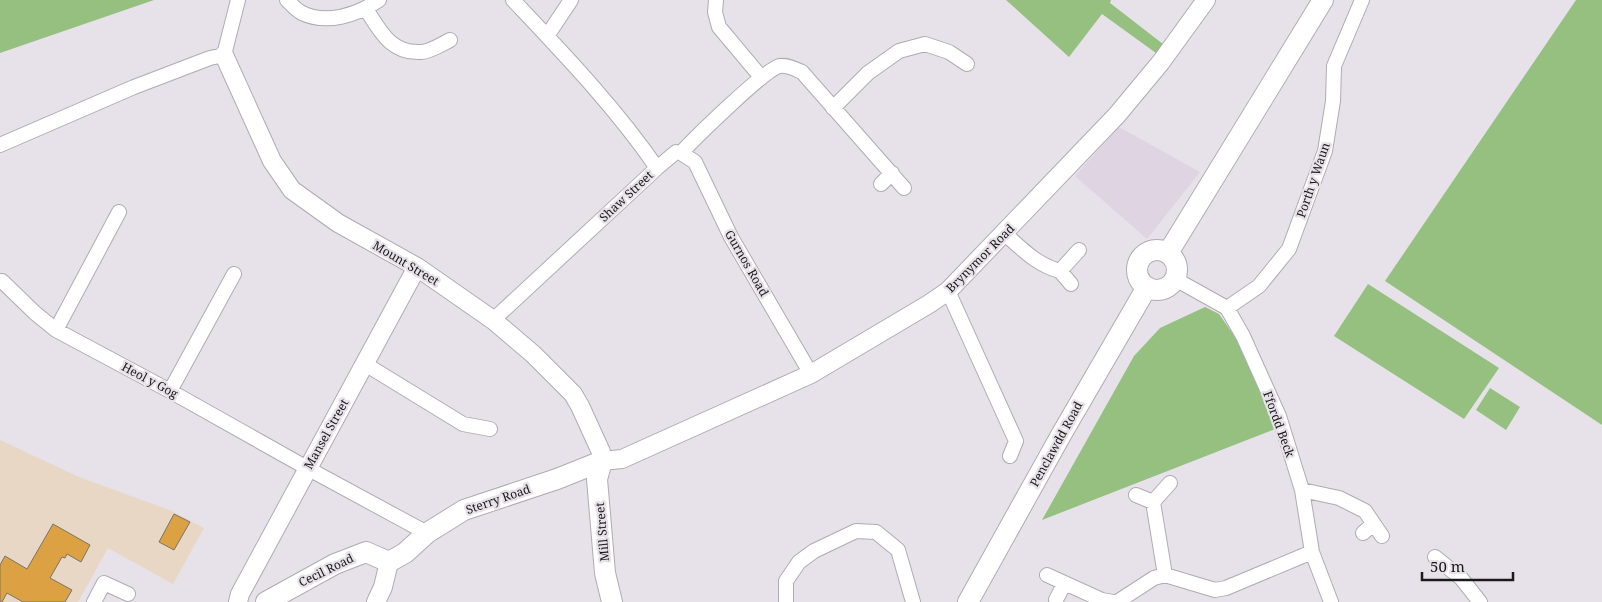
<svg xmlns="http://www.w3.org/2000/svg" width="1602" height="602" viewBox="0 0 1602 602" font-family="'Noto Serif',serif">
	<style>
		.built { fill: #dfd5e2 }
		.education { fill: #e8d7c5 }
		.green { fill: #95c07f }
		.building { fill: #dca142; stroke: #78746d }
		.lines { fill: none; stroke-linecap: round; stroke-linejoin: round }
		.minor-casing { stroke: #b0abb2; stroke-width: 16 }
		.tertiary-casing { stroke: #b0abb2; stroke-width: 20 }
		.secondary-casing { stroke: #b0abb2; stroke-width: 22 }
		.minor { stroke: #fff; stroke-width: 14 }
		.tertiary { stroke: #fff; stroke-width: 18 }
		.secondary { stroke: #fff; stroke-width: 20 }
		.labels { text-anchor: middle; dominant-baseline: central; stroke-width: 4.5; stroke-linejoin: round; paint-order: stroke }
		.street-label { font-size: 12px; fill: #1b191c; stroke: #e7e2e9 }
	</style>
	<rect width="100%" height="100%" fill="#e7e2e9"/>
	<path class="built" d="M 1119,127 L 1200,172 L 1147,239 L 1075,176 Z"/>
	<path class="education" d="M 0,440 L 79,477 L 172,511 L 204,528 L 173,584 L 108,548 L 78,602 L 0,602 Z"/>
	<path class="green" d="M 0,0 L 154,0 L 0,53 Z
		M 1006,0 L 1111,0 L 1110,3 L 1163,44 L 1156,53 L 1102,14 L 1069,57 Z
		M 1576,0 L 1602,0 L 1602,425 L 1385,281 Z
		M 1368,284 L 1499,368 L 1464,419 L 1334,336 Z
		M 1205,307 L 1219,314 L 1240,344 L 1275,429 L 1042,520 L 1134,356 L 1160,328 Z
		M 1490,388 L 1520,407 L 1506,430 L 1476,410 Z"/>
	<path class="building" d="M 174,514 L 190,522 L 174,550 L 159,542 Z
		M 53,524 L 90,545 L 81,562 L 67,554 L 65,558 L 62,557 L 50,578 L 72,590 L 65,602 L 23,602 L 7,593 L 2,602 L 0,602 L 0,565 L 5,556 L 27,569 Z"/>
	<g class="lines">
		<defs>
			<path id="minor" d="M 287,0 C 291,4 296,10 302,13 C 327,25 357,15 379,0
				M 513,0 C 563,53 615,107 657,168
				M 716,0 L 715,12 L 719,27 L 761,77
				M 366,9 C 380,31 391,54 421,52 C 430,52 442,44 450,40
				M 547,36 L 571,0
				M 833,108 L 868,73 L 899,51 L 925,44 L 949,52 L 967,64
				M 0,145 L 134,87 L 210,58 L 224,55 L 238,0
				M 681,153 L 695,162 L 731,237 L 811,374
				M 881,184 L 892,173
				M 1004,233 C 1022,249 1037,265 1060,271 L 1079,250
				M 1060,271 L 1071,284
				M 1175,279 L 1227,308 L 1243,336 L 1279,416 L 1302,490 L 1312,552 L 1331,602
				M 2,281 L 35,313 L 56,330 L 170,391 L 307,468 L 427,533
				M 948,291 L 1016,441 L 1010,456
				M 1227,308 L 1259,286 L 1289,249 L 1325,151 L 1333,101 L 1334,66 L 1362,0
				M 493,320 L 657,168 L 676,152 L 681,153 C 694,139 766,68 780,66 C 788,65 795,69 802,72 L 904,188
				M 56,330 L 119,212
				M 365,364 L 463,424 L 490,429
				M 170,391 L 234,274
				M 1302,490 L 1339,498 L 1365,511 L 1382,536
				M 1136,495 L 1153,502
				M 1363,533 L 1373,524
				M 1435,557 L 1461,578 L 1480,602
				M 1047,575 L 1102,600 L 1113,602
				M 1165,575 L 1153,502 L 1170,483
				M 1056,600 L 1064,584
				M 94,602 L 104,583 L 128,594
				M 786,602 L 786,581 L 799,562 L 814,551 L 856,531 L 876,532 L 898,550 L 913,602
				M 1117,602 L 1154,578 L 1165,575 L 1215,590 L 1226,588 L 1312,552"/>
			<path id="tertiary" d="M 224,55 L 272,161 L 292,190 L 338,223 L 417,267 L 493,320 L 533,354 L 573,394 L 580,406 L 601,452 L 602,461 L 622,459 L 811,374 L 929,304 L 948,291 L 1117,115 L 1161,62 L 1206,0
				M 238,602 L 240,594 L 417,267
				M 376,602 L 383,587 L 389,562"/>
			<path id="secondary" d="M1137 270a20 20 0 1 1 40 0a20 20 0 1 1-40 0Z
				M 1168,253 L 1323,0
				M 602,461 L 597,479 L 605,573 L 612,602
				M 266,602 L 335,564 L 366,552 L 389,562 L 405,553 L 427,533 L 464,510 L 557,479 L 602,461
				M 968,602 L 1061,435 L 1147,287"/>
		</defs>
		<use href="#minor" class="minor-casing"/>
		<use href="#tertiary" class="tertiary-casing"/>
		<use href="#secondary" class="secondary-casing"/>
		<use href="#minor" class="minor"/>
		<use href="#tertiary" class="tertiary"/>
		<use href="#secondary" class="secondary"/>
	</g>
	<g class="labels">
		<g class="street-label">
			<text transform="translate(1313 180) rotate(-71)">Porth y Waun</text>
			<text transform="translate(626 196) rotate(-43)">Shaw Street</text>
			<text transform="translate(980 258) rotate(-45)">Brynymor Road</text>
			<text transform="translate(406 263) rotate(31)">Mount Street</text>
			<text transform="translate(747 263) rotate(60)">Gurnos Road</text>
			<text transform="translate(150 380) rotate(28)">Heol y Gog</text>
			<text transform="translate(1279 424) rotate(70)">Ffordd Beck</text>
			<text transform="translate(326 434) rotate(-61)">Mansel Street</text>
			<text transform="translate(1056 444) rotate(-61)">Penclawdd Road</text>
			<text transform="translate(498 499) rotate(-19)">Sterry Road</text>
			<text transform="translate(602 532) rotate(-95)">Mill Street</text>
			<text transform="translate(326 570) rotate(-26)">Cecil Road</text>
		</g>
	</g>
	<path d="M1422 572v8h91v-8" fill="none" stroke="#1b191c" stroke-width="2.5"/>
	<text x="1430" y="572" font-size="15" fill="#1b191c" stroke="#e7e2e9" stroke-width="4" paint-order="stroke">50 m</text>
</svg>
